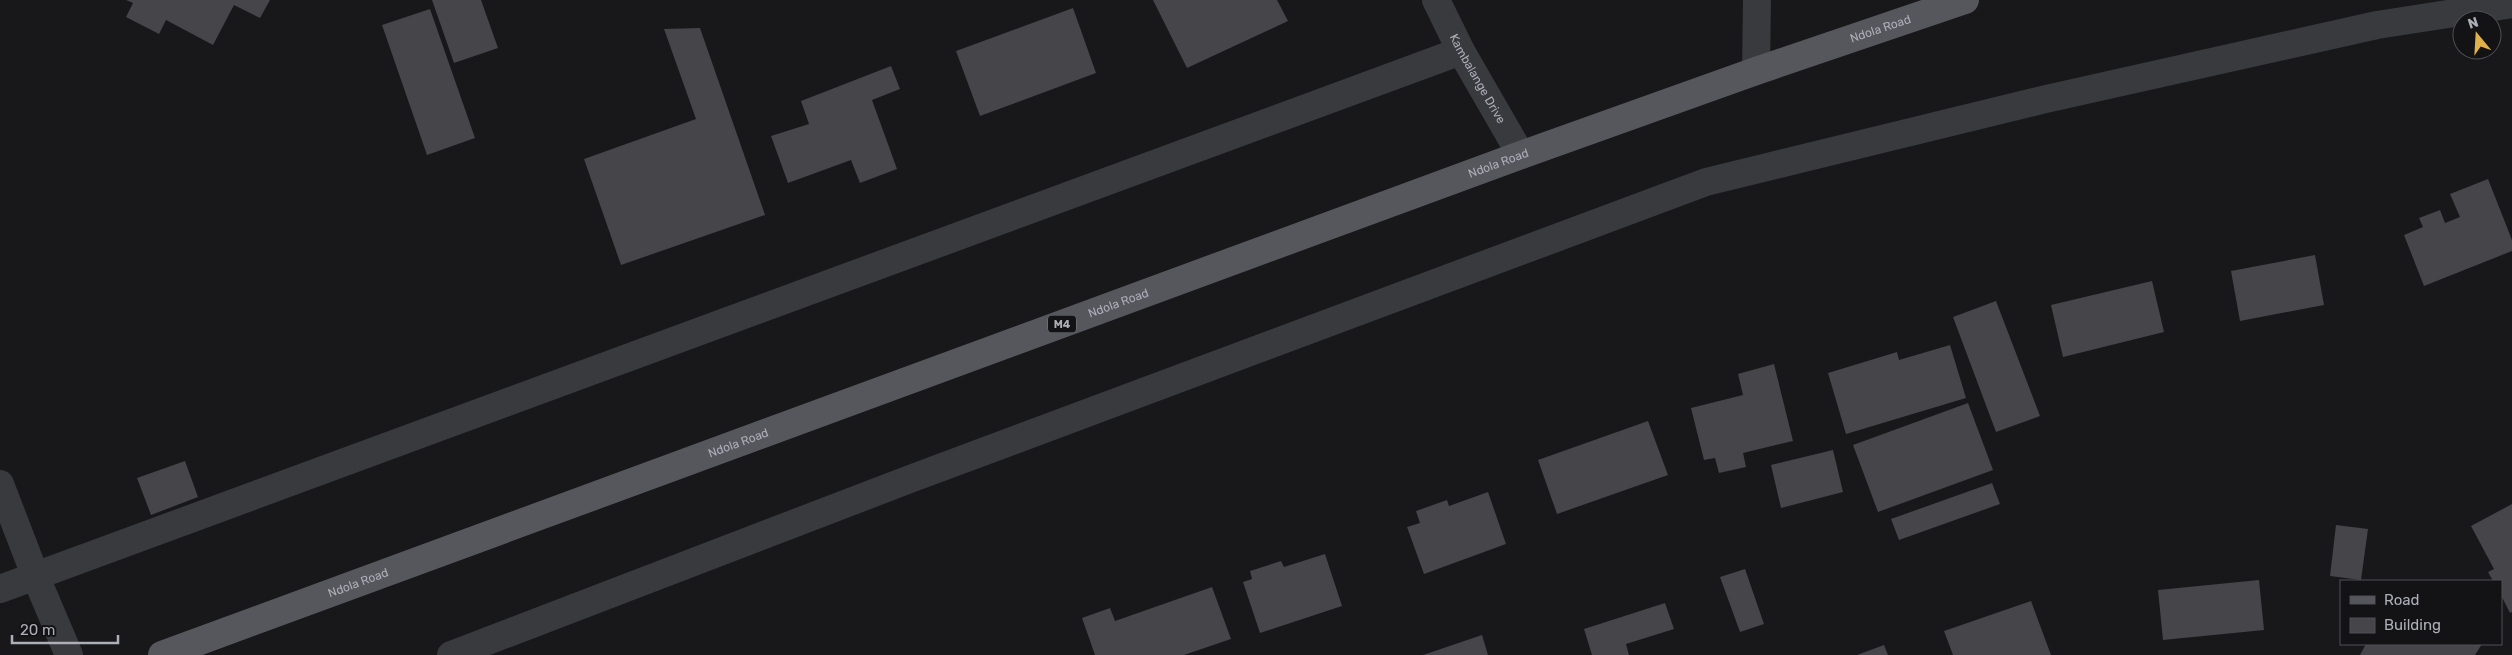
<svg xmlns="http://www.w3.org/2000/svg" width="2512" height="655" viewBox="0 0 2512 655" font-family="Rubik,sans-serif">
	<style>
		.building { fill: #45454a }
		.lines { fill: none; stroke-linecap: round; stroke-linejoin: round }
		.minor { stroke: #393a3e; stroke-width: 28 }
		.tertiary { stroke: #393a3e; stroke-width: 28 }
		.primary { stroke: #56575d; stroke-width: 28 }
		.labels { text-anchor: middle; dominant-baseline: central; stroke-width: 4; stroke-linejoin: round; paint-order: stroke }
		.shield { fill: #131315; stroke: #7e8087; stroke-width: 1 }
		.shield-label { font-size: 11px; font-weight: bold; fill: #acafb8 }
		.street-label { font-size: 12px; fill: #acafb8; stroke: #131315 }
	</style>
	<rect width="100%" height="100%" fill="#18181a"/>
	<path class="building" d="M 126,0 L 270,0 L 260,18 L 234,5 L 213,45 L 166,20 L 159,34 L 126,17 L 133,3 Z
		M 432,0 L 481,0 L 498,48 L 454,63 Z
		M 1153,0 L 1277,0 L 1288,21 L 1187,68 Z
		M 1073,8 L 1096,73 L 980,116 L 956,51 Z
		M 430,9 L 475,138 L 427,155 L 382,25 Z
		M 700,28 L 765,215 L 621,265 L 584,159 L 696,119 L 664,29 Z
		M 891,66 L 900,89 L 872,100 L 897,169 L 860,183 L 851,160 L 788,183 L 771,136 L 809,124 L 801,101 Z
		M 2488,179 L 2512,240 L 2512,251 L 2424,286 L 2404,235 L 2423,227 L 2419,218 L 2440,210 L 2445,223 L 2460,217 L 2450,194 Z
		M 2315,255 L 2324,305 L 2240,321 L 2231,271 Z
		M 2152,281 L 2164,332 L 2063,357 L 2051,305 Z
		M 1996,301 L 2040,416 L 1996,432 L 1953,317 Z
		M 1950,345 L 1966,398 L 1846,434 L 1828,373 L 1897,352 L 1899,360 Z
		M 1774,364 L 1793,441 L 1743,453 L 1746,467 L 1719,473 L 1715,458 L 1704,460 L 1691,408 L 1743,395 L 1738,374 Z
		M 1968,403 L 1993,470 L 1878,512 L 1853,445 Z
		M 1648,421 L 1668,475 L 1557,514 L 1538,460 Z
		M 1833,450 L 1843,492 L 1781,508 L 1771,465 Z
		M 185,461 L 198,497 L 151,515 L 137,478 Z
		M 1992,483 L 2000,504 L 1899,540 L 1891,519 Z
		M 1488,492 L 1506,544 L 1424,574 L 1407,527 L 1420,523 L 1416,511 L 1447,500 L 1449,506 Z
		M 2512,504 L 2512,612 L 2510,613 L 2501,595 L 2501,581 L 2493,581 L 2488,572 L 2494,569 L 2471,526 Z
		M 2336,525 L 2368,529 L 2361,580 L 2330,576 Z
		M 1325,554 L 1342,606 L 1260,633 L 1243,582 L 1252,579 L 1250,571 L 1281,561 L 1284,567 Z
		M 1745,569 L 1764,624 L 1740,632 L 1720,577 Z
		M 2259,580 L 2264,630 L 2163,640 L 2158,590 Z
		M 1212,587 L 1231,639 L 1184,655 L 1095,655 L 1082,618 L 1110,608 L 1115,621 Z
		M 2031,601 L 2051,655 L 1953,655 L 1944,631 Z
		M 1665,603 L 1674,629 L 1626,644 L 1629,655 L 1592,655 L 1584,629 Z
		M 1482,635 L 1488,655 L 1423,655 Z
		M 2366,644 L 2482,644 L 2475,655 L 2360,655 Z
		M 1884,645 L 1888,655 L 1857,655 Z"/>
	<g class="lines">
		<path class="minor" d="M 1756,71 L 1757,0
			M 0,484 L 35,575 L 69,655
			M 0,589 L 1461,51
			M 451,655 L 910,479 L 1706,182 L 2046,99 L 2377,25 L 2512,4"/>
		<path class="tertiary" id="s1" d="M 1436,0 L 1461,51 L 1521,155"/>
		<path class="primary" id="s2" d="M 162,655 L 1521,155 L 1756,71 L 1965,0"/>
	</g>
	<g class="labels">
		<rect class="shield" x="1048" y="315.5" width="28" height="17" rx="4"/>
		<g class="shield-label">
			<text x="1062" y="324">M4</text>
		</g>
		<g class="street-label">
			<text stroke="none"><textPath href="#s2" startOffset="1829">Ndola Road</textPath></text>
			<text stroke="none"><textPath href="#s1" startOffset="89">Kambalange Drive</textPath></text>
			<text stroke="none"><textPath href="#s2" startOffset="1424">Ndola Road</textPath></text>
			<text stroke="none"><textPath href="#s2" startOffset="1019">Ndola Road</textPath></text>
			<text stroke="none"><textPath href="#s2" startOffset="614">Ndola Road</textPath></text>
			<text stroke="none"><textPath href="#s2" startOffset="209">Ndola Road</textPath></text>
		</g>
	</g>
	<rect x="2340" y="580" width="162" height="65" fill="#131315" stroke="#505156"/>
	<rect x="2350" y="596" width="25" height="8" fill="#56575d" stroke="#505156"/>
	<text x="2384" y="605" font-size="15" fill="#acafb8">Road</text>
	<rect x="2350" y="618" width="25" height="15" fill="#45454a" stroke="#505156"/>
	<text x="2384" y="630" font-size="15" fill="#acafb8">Building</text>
	<g transform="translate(2477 35) rotate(342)"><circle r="24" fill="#131315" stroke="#505156"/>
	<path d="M0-4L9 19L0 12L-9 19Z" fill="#e0b049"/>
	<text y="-8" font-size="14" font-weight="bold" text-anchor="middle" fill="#acafb8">N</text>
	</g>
	<path d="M12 635v8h106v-8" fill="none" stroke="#acafb8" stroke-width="2.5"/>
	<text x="20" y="635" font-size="15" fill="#acafb8" stroke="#131315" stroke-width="4" paint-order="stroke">20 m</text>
</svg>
